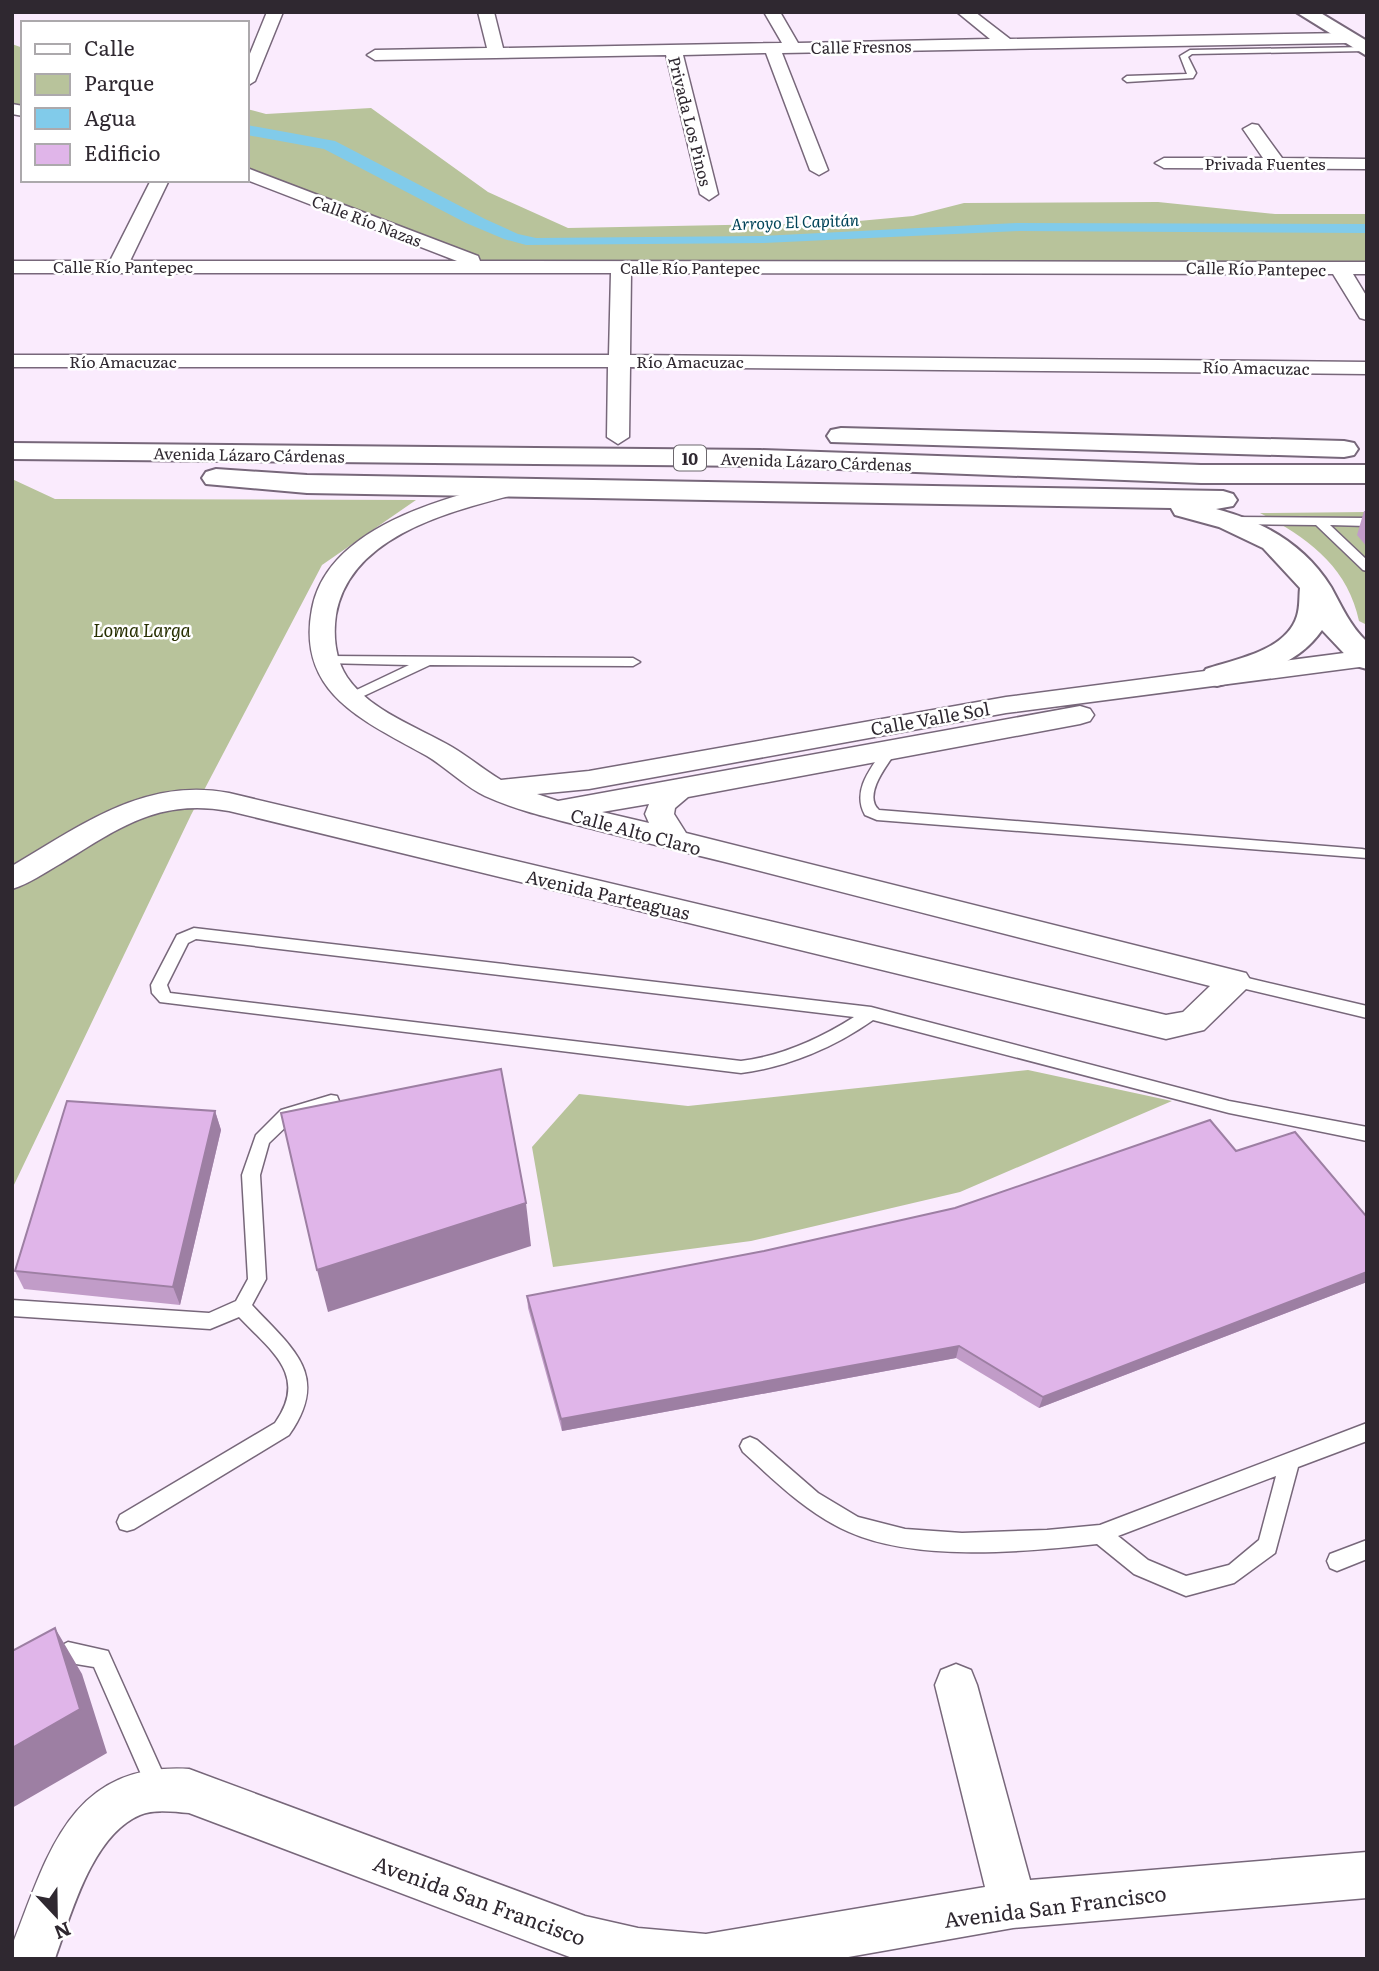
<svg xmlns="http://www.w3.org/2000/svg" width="1379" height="1971" viewBox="0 0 1379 1971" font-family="Literata,serif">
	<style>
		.green { fill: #b8c39b }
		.water { fill: #81cbea }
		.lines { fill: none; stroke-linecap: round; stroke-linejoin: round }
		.lane-casing { stroke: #77677a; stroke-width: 3 }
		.street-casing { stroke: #77677a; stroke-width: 3 }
		.secondary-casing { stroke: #77677a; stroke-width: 4 }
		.highway-casing { stroke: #77677a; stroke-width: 4 }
		.lane { fill: #fff; fill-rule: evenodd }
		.street { fill: #fff; fill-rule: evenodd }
		.secondary { fill: #fff; fill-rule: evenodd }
		.highway { fill: #fff; fill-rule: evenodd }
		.wall { fill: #c19cc8 }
		.shaded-wall { fill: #9d7fa3 }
		.building { fill: #e0b5e9; stroke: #9d7fa3; stroke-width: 2 }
		.labels { text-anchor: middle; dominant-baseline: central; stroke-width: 5; stroke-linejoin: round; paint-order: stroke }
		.far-street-label { font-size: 16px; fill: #2f2830; stroke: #fff }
		.far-water-label { font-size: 16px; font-style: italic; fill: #004358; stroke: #fff }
		.shield { fill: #fff; stroke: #6d686e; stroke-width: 2 }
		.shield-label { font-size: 16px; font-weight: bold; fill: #2f2830 }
		.park-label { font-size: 18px; font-style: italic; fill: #272f00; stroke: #fff }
		.street-label { font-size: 18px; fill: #2f2830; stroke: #fff }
		.near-street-label { font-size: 21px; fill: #2f2830; stroke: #fff }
	</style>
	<rect width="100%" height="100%" fill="#faebfd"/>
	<path class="green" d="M 12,44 L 23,48 L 23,111 L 12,108 Z
		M 371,108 L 488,192 L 568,228 L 837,223 L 913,216 L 964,203 L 1158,202 L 1275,214 L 1367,214 L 1367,268 L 488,266 L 247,174 L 247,109 L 266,114 Z
		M 12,479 L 55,499 L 416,500 L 322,565 L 191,815 L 12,1189 Z
		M 1367,512 L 1367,625 L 1359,621 C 1348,567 1307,537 1260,513 Z
		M 1028,1070 L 1172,1101 L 960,1192 L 751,1241 L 553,1267 L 532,1147 L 579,1094 L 688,1106 Z"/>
	<path class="water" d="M 247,125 L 335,141 L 485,219 L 518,234 L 536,238 L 762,236 L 1016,223 L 1367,224 L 1367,233 L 1019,231 L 764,243 L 526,245 L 504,239 L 466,223 L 324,149 L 247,135 Z"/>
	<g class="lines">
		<defs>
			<path id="lane" d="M 1367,47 L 1366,51 L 1192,54 L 1188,57 L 1196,73 L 1193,78 L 1127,82 L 1123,79 L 1127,76 L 1187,74 L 1180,56 L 1190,50 Z
				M 1232,517 L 1367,518 L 1367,526 L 1330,525 L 1367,560 L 1367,571 L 1363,570 L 1316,525 L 1228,524 L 1228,518 Z
				M 328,656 L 633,658 L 640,662 L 633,666 L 430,665 L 353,701 L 348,700 L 348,694 L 409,665 L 323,663 L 323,657 Z
				M 891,745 L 898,749 C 888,764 862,795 879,810 L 1362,849 L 1367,850 L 1367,858 L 877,820 L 865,815 C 851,790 872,767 886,746 Z
				M 194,928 L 871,1007 L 1229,1101 L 1367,1127 L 1367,1141 L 1229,1113 L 873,1020 C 835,1047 788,1067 741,1073 L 160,1002 L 152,993 L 151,985 L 177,935 ZM 196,939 L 854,1017 C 819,1039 782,1056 741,1061 L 170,993 L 167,985 L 188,943 Z
				M 1235,975 L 1367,1006 L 1367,1018 L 1229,985 L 1227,981 L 1229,977 Z
				M 331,1095 L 337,1096 L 339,1101 L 337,1106 L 293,1120 L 269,1143 L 260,1175 L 266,1279 L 252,1305 C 293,1349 331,1375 289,1435 L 134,1529 L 127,1531 L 120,1529 L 117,1522 L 120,1515 L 275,1423 C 309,1375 271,1351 239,1317 L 210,1329 L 12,1316 L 12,1300 L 209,1313 L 236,1301 L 248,1279 L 242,1175 L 256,1135 L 281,1110 Z
				M 1367,1423 L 1367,1441 L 1298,1467 L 1275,1553 L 1234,1583 L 1186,1596 L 1134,1574 L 1097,1544 C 1025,1552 916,1562 849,1532 C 808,1514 776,1482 743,1452 L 740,1446 L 743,1440 L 750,1437 L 757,1440 L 818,1493 L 858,1517 L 905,1529 L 962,1533 L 1047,1530 L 1100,1525 ZM 1276,1476 L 1259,1540 L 1229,1565 L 1186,1576 L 1148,1560 L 1118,1536 Z
				M 1367,1540 L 1367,1559 L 1337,1571 L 1330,1568 L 1327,1561 L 1330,1554 Z
				M 68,1642 L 108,1651 L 170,1789 L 167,1797 L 159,1800 L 151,1797 L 94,1667 L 70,1663 L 52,1671 L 45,1668 L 41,1661 L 45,1654 Z"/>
			<path id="street" d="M 267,12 L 283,12 L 255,81 L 247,86 L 247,61 Z
				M 478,12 L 494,12 L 503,48 L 782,43 L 764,12 L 780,12 L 798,43 L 990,39 L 957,12 L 975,12 L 1010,39 L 1347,33 L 1355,38 L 1347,43 L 782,53 L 828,170 L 819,175 L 810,170 L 766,53 L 683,55 L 718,194 L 709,200 L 700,194 L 666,55 L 375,60 L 367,55 L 375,50 L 487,48 Z
				M 12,104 L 23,106 L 23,116 L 12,114 Z
				M 1252,124 L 1258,125 L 1282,158 L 1367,159 L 1367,169 L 1164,168 L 1155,163 L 1164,158 L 1263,158 L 1243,129 Z
				M 247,168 L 478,256 L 480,261 L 1367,262 L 1367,274 L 1353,274 L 1367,297 L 1367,320 L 1360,318 L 1333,274 L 631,273 L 630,355 L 1367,362 L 1367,374 L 630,367 L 629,437 L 618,444 L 607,437 L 608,367 L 12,367 L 12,355 L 609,355 L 611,273 L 12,273 L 12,261 L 110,261 L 151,180 L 169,180 L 130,261 L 457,261 L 247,180 Z
				M 512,481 L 520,483 L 524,488 L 520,493 C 453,511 350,534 336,615 C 333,635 335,659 347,677 C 370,711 418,727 452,747 C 469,757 484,770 501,780 L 589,771 L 1006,697 L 1367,650 L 1367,666 L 1006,713 L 589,789 L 537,794 L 558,801 L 1080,706 L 1090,709 L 1094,715 L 1090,721 L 1080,724 L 688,797 L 675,808 L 674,814 L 686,833 L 1246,973 L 1251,981 L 1246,989 L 1204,1030 L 1166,1039 L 229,811 C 157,798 118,829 60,864 C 44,873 29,884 12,889 L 12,866 C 82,825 145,777 229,793 L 1166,1015 L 1183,1012 L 1210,986 C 1048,945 887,904 725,862 C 679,851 636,840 589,828 C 555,819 518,811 485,796 C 464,786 447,768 427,756 C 365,721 296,694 312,609 C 327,527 444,498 512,481 ZM 649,804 L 645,814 L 649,823 L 602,812 Z
				M 956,1664 L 971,1670 L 977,1685 L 1030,1880 L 1367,1852 L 1367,1898 L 1013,1928 L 837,1959 L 575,1959 L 189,1813 C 174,1812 154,1809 140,1815 C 92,1835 71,1915 55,1959 L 12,1959 L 12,1946 C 48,1854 70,1762 189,1769 L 585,1916 L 638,1928 L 706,1934 L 985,1887 L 935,1685 L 941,1670 Z"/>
			<path id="secondary" d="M 1296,12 L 1319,12 L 1367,41 L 1367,56 Z"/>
			<path id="highway" d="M 841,428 L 1344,441 L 1354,443 L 1358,449 L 1354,455 L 1344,457 L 831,442 L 827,436 L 831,430 Z
				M 12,443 L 760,450 L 1201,465 L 1367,465 L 1367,483 L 1201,483 L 760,466 L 12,459 Z
				M 216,469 L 307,475 L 1223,491 L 1233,494 L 1237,500 L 1233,506 L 1216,509 C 1263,521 1305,545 1331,587 C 1342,607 1350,626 1367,642 L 1367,669 L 1356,666 L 1322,630 C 1298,665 1256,676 1217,686 L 1206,683 L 1201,676 L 1206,669 C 1236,659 1286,651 1297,616 C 1300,607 1299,597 1300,588 L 1263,548 L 1219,527 L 1175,515 L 1171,508 L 307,493 L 206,484 L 202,478 L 206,472 Z"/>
		</defs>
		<use href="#lane" class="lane-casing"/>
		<use href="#street" class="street-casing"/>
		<use href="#secondary" class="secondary-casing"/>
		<use href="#highway" class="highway-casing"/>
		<use href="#lane" class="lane"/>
		<use href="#street" class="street"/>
		<use href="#secondary" class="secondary"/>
		<use href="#highway" class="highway"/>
	</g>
	<path class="wall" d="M 1364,511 L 1367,511 L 1367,547 L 1357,535 Z
		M 215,1111 L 221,1130 L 180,1305 L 24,1289 L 15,1271 Z
		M 1236,1151 L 1367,1217 L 1367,1282 L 1039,1408 L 956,1358 L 562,1431 L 528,1308 L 527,1296 L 764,1251 Z"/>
	<path class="shaded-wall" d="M 215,1111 L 221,1130 L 180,1305 L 173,1287 Z
		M 526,1203 L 531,1246 L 328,1312 L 317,1270 Z
		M 1367,1272 L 1367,1282 L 1039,1408 L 1043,1397 Z
		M 959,1346 L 956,1358 L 562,1431 L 561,1419 Z
		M 55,1628 L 82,1674 L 107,1753 L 12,1808 L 12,1748 Z"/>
	<path class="building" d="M 501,1069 L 526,1203 L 317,1270 L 281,1113 Z
		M 67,1101 L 215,1111 L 173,1287 L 15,1271 Z
		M 1210,1120 L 1236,1151 L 1295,1132 L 1367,1217 L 1367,1272 L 1043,1397 L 959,1346 L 561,1419 L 527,1296 L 764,1251 L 955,1208 Z
		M 55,1628 L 80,1709 L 12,1748 L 12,1651 Z"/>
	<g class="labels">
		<g class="far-street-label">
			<text transform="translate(861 46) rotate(-1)">Calle Fresnos</text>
			<text transform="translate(691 121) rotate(76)">Privada Los Pinos</text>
			<text x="1265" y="163">Privada Fuentes</text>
			<text transform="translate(367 220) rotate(21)">Calle Río Nazas</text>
			<text x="123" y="266">Calle Río Pantepec</text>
			<text x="690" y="267">Calle Río Pantepec</text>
			<text transform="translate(1256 268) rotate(1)">Calle Río Pantepec</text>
			<text x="123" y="361">Río Amacuzac</text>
			<text x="690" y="361">Río Amacuzac</text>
			<text transform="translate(1256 367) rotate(1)">Río Amacuzac</text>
			<text transform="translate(249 454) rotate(1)">Avenida Lázaro Cárdenas</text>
			<text transform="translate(816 461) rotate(2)">Avenida Lázaro Cárdenas</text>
		</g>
		<g class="far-water-label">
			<text transform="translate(795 221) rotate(-2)">Arroyo El Capitán</text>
		</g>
		<rect class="shield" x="674" y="445.5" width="32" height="25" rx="5"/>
		<g class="shield-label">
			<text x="690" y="458">10</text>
		</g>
		<g class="park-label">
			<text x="142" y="629">Loma Larga</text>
		</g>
		<g class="street-label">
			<text transform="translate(930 718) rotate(-10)">Calle Valle Sol</text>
			<text transform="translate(636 831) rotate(15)">Calle Alto Claro</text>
			<text transform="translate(608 894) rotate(13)">Avenida Parteaguas</text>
		</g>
		<g class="near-street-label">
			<text transform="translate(480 1899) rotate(20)">Avenida San Francisco</text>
			<text transform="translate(1055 1905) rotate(-7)">Avenida San Francisco</text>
		</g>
	</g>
	<rect width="1379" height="1971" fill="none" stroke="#2f2830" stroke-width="28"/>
	<rect x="21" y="21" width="228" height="161" fill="#ffffff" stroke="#aca9ac" stroke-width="2"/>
	<rect x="35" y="44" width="35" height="10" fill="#ffffff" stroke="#aca9ac" stroke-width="2"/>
	<text x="84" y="56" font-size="21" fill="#2f2830">Calle</text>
	<rect x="35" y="74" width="35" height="21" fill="#b8c39b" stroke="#aca9ac" stroke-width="2"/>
	<text x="84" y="91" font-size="21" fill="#2f2830">Parque</text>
	<rect x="35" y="108" width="35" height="21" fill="#81cbea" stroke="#aca9ac" stroke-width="2"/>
	<text x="84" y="126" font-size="21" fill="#2f2830">Agua</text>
	<rect x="35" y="144" width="35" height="21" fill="#e0b5e9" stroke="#aca9ac" stroke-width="2"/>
	<text x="84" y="161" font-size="21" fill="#2f2830">Edificio</text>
	<g transform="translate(56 1915) rotate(158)" stroke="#ffffff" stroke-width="5" paint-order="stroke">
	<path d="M0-5L12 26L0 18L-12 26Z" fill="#2f2830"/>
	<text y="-10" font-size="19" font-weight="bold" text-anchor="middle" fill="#2f2830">N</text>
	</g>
</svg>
